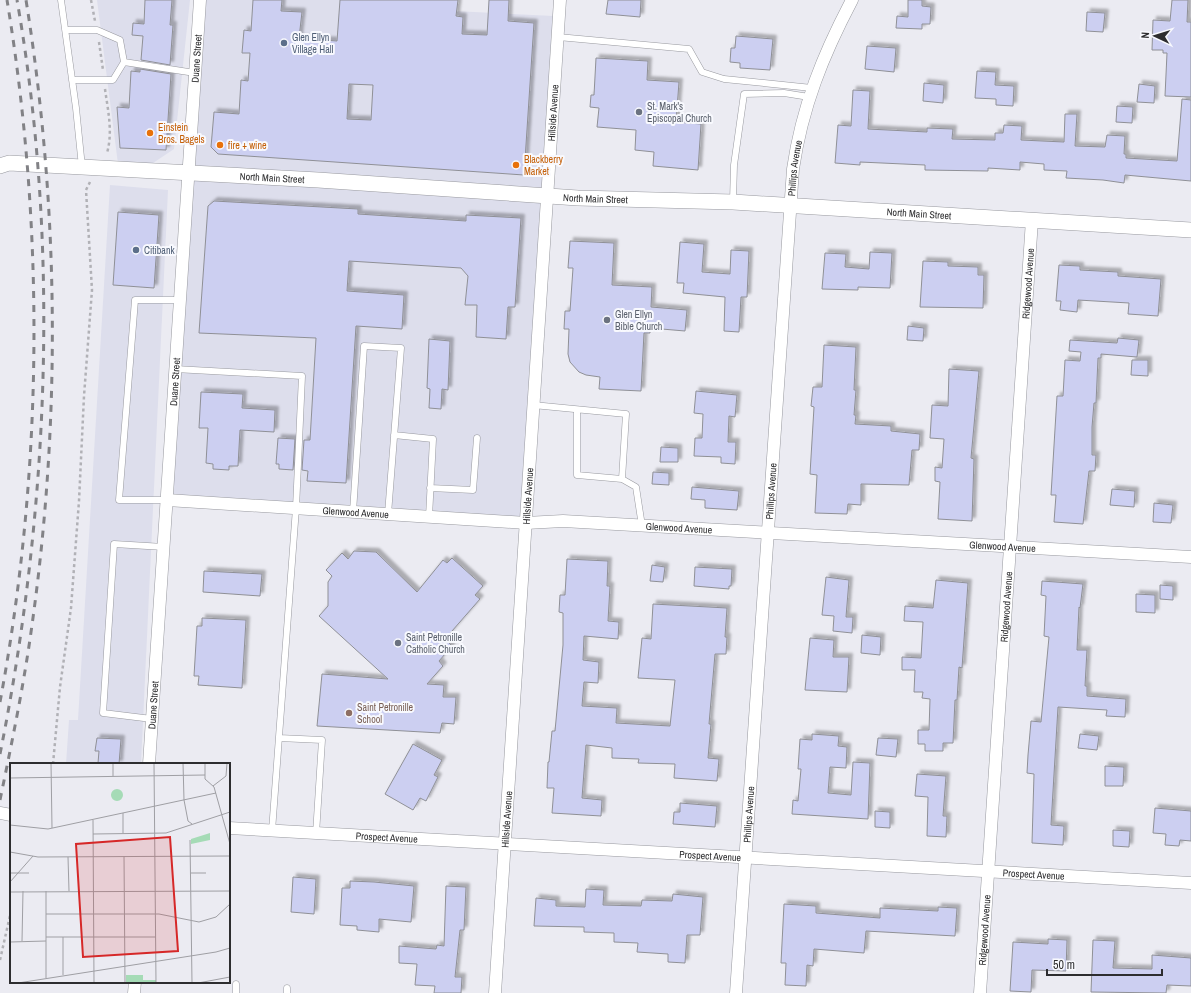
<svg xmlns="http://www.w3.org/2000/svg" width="1191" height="993" viewBox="0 0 1191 993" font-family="'Archivo Narrow',sans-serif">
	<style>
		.built { fill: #dddeec }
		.building { fill: #cccff1; stroke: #8f9096; fill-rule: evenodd; filter: url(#shadow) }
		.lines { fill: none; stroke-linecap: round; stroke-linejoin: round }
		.service-casing { stroke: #98999f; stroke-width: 7 }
		.minor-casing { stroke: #98999f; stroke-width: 13 }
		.tertiary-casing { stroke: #98999f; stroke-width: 16 }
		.path { stroke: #b1b1b6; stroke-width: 2.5; stroke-dasharray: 3 3; stroke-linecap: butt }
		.service { stroke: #fff; stroke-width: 6 }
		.minor { stroke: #fff; stroke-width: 12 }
		.tertiary { stroke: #fff; stroke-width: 15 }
		.rail { stroke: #828286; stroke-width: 3; stroke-dasharray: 7 7; stroke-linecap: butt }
		.service-dot { fill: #5c6f8a; stroke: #f8f9fe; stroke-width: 1.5 }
		.worship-dot { fill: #6b7280; stroke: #f8f9fe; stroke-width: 1.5 }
		.food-dot { fill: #e8710a; stroke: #f8f9fe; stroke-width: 1.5 }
		.education-dot { fill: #8d6e63; stroke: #f8f9fe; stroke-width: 1.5 }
		.labels { text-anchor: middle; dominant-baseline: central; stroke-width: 4; stroke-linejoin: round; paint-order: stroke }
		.service-label { font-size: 10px; fill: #4e5e75; stroke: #f8f9fe; text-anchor: start }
		.street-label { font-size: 10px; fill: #2d2d2f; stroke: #f8f9fe }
		.worship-label { font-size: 10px; fill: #5b616d; stroke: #f8f9fe; text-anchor: start }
		.food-label { font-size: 10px; fill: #c56008; stroke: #f8f9fe; text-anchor: start }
		.education-label { font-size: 10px; fill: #785e54; stroke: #f8f9fe; text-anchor: start }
		.inset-road { fill: none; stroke: #9f9fa4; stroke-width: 1 }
		.view { fill: #d62828; fill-opacity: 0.15; stroke: #d62828; stroke-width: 2 }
		.inset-edge { fill: none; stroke: #2d2d2f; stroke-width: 2 }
	</style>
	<defs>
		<filter id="shadow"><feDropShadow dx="3.5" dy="-3.5" stdDeviation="1" flood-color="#0004"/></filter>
	</defs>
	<rect width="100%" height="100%" fill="#ebebf2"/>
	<path class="built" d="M 97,0 L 190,0 L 174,149 L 153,163 L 118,164 Z
		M 206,0 L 433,0 L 433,10 L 553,16 L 543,191 L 194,168 Z
		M 193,177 L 542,200 L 521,519 L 171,496 Z
		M 110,185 L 168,190 L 141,764 L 66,764 L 69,720 L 78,720 Z"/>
	<path class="building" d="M 145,0 L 172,0 L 170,25 L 173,25 L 170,65 L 141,60 L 143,36 L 132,35 L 133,23 L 144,24 Z
		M 253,0 L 282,0 L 281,11 L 302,12 L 299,38 L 337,41 L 340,0 L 458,0 L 456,16 L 463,17 L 462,34 L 487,35 L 489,0 L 509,0 L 508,21 L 534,23 L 524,175 L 218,154 L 211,147 L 214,112 L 239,114 L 241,80 L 248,81 L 250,53 L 242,53 L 244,30 L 251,31 ZM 349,84 L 373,85 L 371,120 L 347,119 Z
		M 608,0 L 641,0 L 640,17 L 606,14 Z
		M 908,0 L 922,0 L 922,6 L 931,7 L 930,24 L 922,24 L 922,29 L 896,28 L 897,16 L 908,17 Z
		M 1172,0 L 1188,0 L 1187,22 L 1191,22 L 1191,97 L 1165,96 L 1167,53 L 1163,53 L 1163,50 L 1152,50 L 1153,20 L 1170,21 Z
		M 1087,12 L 1105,13 L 1103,32 L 1086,31 Z
		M 736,36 L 773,39 L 770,70 L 740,68 L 740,63 L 730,62 L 731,48 L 735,48 Z
		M 867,46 L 896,48 L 894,72 L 865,69 Z
		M 596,58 L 648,61 L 647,80 L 679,82 L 676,122 L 701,124 L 698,170 L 653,166 L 654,152 L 635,150 L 636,130 L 597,127 L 599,108 L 590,107 L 591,95 L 594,95 Z
		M 140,69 L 171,74 L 166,150 L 120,148 L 117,107 L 129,108 L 131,71 L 140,72 Z
		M 977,71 L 996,72 L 995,85 L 1014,86 L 1013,106 L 996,105 L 996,99 L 975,98 Z
		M 924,83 L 944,85 L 943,103 L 923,101 Z
		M 1139,84 L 1155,86 L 1154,103 L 1137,102 Z
		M 853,90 L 870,91 L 868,129 L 927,132 L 927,128 L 953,129 L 952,139 L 995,140 L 995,133 L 1003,133 L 1004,125 L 1022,126 L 1021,140 L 1064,142 L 1065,114 L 1077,114 L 1075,146 L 1105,147 L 1107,135 L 1125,136 L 1124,154 L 1126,154 L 1126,158 L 1177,161 L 1182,99 L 1191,100 L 1191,181 L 1125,175 L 1124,183 L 1103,180 L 1066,178 L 1067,171 L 1044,170 L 1044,164 L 1020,162 L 1020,170 L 988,168 L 988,171 L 925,170 L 925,165 L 860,162 L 860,165 L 835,163 L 838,125 L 851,126 Z
		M 1117,106 L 1133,107 L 1132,123 L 1116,122 Z
		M 214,201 L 358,209 L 358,214 L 466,221 L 466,215 L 521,218 L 515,307 L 508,307 L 506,339 L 476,337 L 477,305 L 465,305 L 468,276 L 461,268 L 349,261 L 347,291 L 404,295 L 402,329 L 356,326 L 346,483 L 307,481 L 308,471 L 302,470 L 304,440 L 310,440 L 316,338 L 199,333 L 208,206 Z
		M 118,212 L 159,215 L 154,288 L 113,285 Z
		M 570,241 L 614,243 L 612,285 L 652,287 L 651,307 L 687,310 L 685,331 L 650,328 L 650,333 L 644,333 L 641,391 L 599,389 L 600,377 L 586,375 L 579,372 L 570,362 L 568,354 L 569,329 L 564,329 L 565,311 L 570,311 L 573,268 L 568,268 Z
		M 680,242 L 704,244 L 702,272 L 730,274 L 731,250 L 749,251 L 747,297 L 741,297 L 739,332 L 724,331 L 725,297 L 683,293 L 684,283 L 677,283 Z
		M 870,252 L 892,253 L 890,288 L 858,287 L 858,290 L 822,289 L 825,253 L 846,254 L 845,267 L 869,269 Z
		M 923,261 L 948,262 L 948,266 L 978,267 L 978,275 L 984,275 L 983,308 L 920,307 Z
		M 1059,265 L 1080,266 L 1080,270 L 1118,272 L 1118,276 L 1161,279 L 1158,316 L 1128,314 L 1129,303 L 1078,300 L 1077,312 L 1060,310 L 1061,301 L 1056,301 Z
		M 908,326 L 924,328 L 923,341 L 907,340 Z
		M 1118,338 L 1139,340 L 1137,357 L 1101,354 L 1101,358 L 1098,358 L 1096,403 L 1094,403 L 1092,427 L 1092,455 L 1096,455 L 1095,471 L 1089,471 L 1083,524 L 1054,522 L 1056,495 L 1051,495 L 1057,396 L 1063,396 L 1065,360 L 1080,361 L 1081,352 L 1069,351 L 1070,340 L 1117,343 Z
		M 429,339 L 450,341 L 448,390 L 442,389 L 441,409 L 429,408 L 430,389 L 427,388 Z
		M 824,345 L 856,347 L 854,390 L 856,390 L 854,415 L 856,415 L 855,424 L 891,426 L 891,431 L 920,434 L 919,450 L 912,450 L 909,485 L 861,484 L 861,505 L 848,504 L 847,514 L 815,513 L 817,475 L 810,474 L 814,407 L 811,406 L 813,387 L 822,387 Z
		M 1132,360 L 1148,360 L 1148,376 L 1131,375 Z
		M 949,369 L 979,371 L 971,458 L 974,459 L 972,521 L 938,519 L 940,482 L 935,481 L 935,467 L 942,468 L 944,439 L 930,438 L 932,405 L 948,406 Z
		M 696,391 L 737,395 L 735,417 L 729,416 L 728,442 L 736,442 L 735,464 L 721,463 L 721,457 L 694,456 L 695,438 L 702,438 L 703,414 L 694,413 Z
		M 201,392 L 243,394 L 242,408 L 275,410 L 274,432 L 240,430 L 238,466 L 229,466 L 229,470 L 213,469 L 213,464 L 206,463 L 208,428 L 199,428 Z
		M 278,438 L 295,439 L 293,470 L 279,469 L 279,464 L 276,464 Z
		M 661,447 L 678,448 L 678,462 L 660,462 Z
		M 653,472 L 669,473 L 669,485 L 652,484 Z
		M 692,487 L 739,491 L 737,510 L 705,508 L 705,500 L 691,499 Z
		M 1112,489 L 1135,491 L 1134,507 L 1110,505 Z
		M 1154,503 L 1173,505 L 1171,523 L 1153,522 Z
		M 354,551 L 376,552 L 417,592 L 443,560 L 447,563 L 452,558 L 483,586 L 475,595 L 480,599 L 445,639 L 452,646 L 439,661 L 443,666 L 427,684 L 444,685 L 443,697 L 456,697 L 454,724 L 442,723 L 440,733 L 317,726 L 322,674 L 388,679 L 319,616 L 328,606 L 328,582 L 332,576 L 326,570 L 342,553 L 348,559 Z
		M 567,559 L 608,561 L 607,586 L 610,586 L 608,621 L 619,622 L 618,639 L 584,636 L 583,660 L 599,662 L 598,683 L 584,682 L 582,706 L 617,708 L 616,723 L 670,726 L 675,680 L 638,678 L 642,638 L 651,639 L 653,604 L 727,608 L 725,637 L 727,637 L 726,654 L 715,654 L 709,724 L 711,724 L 708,758 L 719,759 L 717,781 L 674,778 L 675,764 L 638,763 L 639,759 L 612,758 L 612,748 L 586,745 L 582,798 L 602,800 L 601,816 L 552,813 L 554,788 L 547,788 L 548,762 L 549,762 L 552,731 L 555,731 L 563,645 L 563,613 L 559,612 L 560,595 L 565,595 Z
		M 652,565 L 665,567 L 663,582 L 650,581 Z
		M 695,567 L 732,569 L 731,586 L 729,586 L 729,589 L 694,586 Z
		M 204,571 L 262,574 L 260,596 L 203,592 Z
		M 826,577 L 849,580 L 846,617 L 853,617 L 852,633 L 833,631 L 834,616 L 822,615 Z
		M 936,580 L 968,583 L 962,668 L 959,667 L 957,700 L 955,700 L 953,743 L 943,743 L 943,751 L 925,751 L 925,744 L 918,744 L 918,730 L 929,730 L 930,699 L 922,698 L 923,692 L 914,692 L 915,670 L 902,670 L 902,657 L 921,658 L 923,622 L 904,621 L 905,606 L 933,608 Z
		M 1042,581 L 1083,584 L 1080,608 L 1079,607 L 1077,650 L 1087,650 L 1085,686 L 1087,686 L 1087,696 L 1126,699 L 1125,717 L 1106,716 L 1107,710 L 1058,707 L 1051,825 L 1064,826 L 1063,845 L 1032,843 L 1034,774 L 1027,773 L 1028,755 L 1031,721 L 1041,722 L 1049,637 L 1044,636 L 1046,596 L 1041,595 Z
		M 1160,585 L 1173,586 L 1173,600 L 1160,599 Z
		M 1136,594 L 1155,595 L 1155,613 L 1136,612 Z
		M 202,618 L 246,620 L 242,688 L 198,685 L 199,676 L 194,676 L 197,626 L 202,626 Z
		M 862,635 L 881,637 L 880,655 L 861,653 Z
		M 810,638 L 834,640 L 833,657 L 849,657 L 847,692 L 805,690 Z
		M 812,734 L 839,736 L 838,746 L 847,747 L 846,768 L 830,767 L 828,793 L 851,795 L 853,762 L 870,763 L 868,819 L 792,814 L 793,800 L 798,801 L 801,769 L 798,769 L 800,739 L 812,740 Z
		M 1080,734 L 1099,736 L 1097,750 L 1078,748 Z
		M 97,738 L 121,739 L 119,764 L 98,763 L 99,751 L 95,751 Z
		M 878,738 L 898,739 L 896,757 L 876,755 Z
		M 413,744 L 442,760 L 434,775 L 438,777 L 426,801 L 420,798 L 413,810 L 385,794 Z
		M 1105,766 L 1124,767 L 1123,786 L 1105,786 Z
		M 917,774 L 946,776 L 943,816 L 947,816 L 946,837 L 927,836 L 928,797 L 915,796 Z
		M 680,803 L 717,806 L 715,827 L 673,824 L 674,812 L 680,812 Z
		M 1155,808 L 1191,811 L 1191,841 L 1180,840 L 1179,846 L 1165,845 L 1166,834 L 1153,833 Z
		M 875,811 L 890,812 L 890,828 L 875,827 Z
		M 1113,830 L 1130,831 L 1129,847 L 1113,846 Z
		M 293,877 L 316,879 L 314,914 L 291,912 Z
		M 350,881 L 374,882 L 414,886 L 411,922 L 379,919 L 379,932 L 357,930 L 357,926 L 340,925 L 342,888 L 350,888 Z
		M 446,886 L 466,887 L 464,930 L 460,930 L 455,977 L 462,977 L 461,993 L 434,993 L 435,986 L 415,985 L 417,964 L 399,963 L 399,946 L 436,949 L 437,945 L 444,946 Z
		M 586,889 L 604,890 L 603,905 L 641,906 L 642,900 L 672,901 L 673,894 L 703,897 L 700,935 L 687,935 L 685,963 L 668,962 L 668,954 L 637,952 L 638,943 L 614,942 L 614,933 L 584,932 L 584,927 L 534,926 L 536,898 L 556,900 L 556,906 L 585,907 Z
		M 784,904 L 816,906 L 816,913 L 880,918 L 880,908 L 938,911 L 938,907 L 957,908 L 955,936 L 866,931 L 864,953 L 814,949 L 813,966 L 807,965 L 806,986 L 785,985 L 786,963 L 781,963 Z
		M 1048,939 L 1067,940 L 1066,971 L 1032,970 L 1031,992 L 1010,991 L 1013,942 L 1048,944 Z
		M 1093,940 L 1115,941 L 1113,968 L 1152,969 L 1152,955 L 1191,958 L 1191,986 L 1167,985 L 1166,993 L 1091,992 Z"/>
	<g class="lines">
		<defs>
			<path id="service" d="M 61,0 L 76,108 L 82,167
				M 66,30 L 97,30 L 120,40 L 124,62 L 113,80 L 72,80
				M 558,37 L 689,49 L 702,72 L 724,79 L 812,88
				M 124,62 L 195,73
				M 733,201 L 734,165 L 744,94 L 784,93 L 809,97
				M 175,369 L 302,376 L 296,508 L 272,831
				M 533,405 L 626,414 L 622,479
				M 577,410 L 577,475 L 622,479 L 636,487 L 642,526
				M 394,435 L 433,439 L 429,517
				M 430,488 L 473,490 L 477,438
				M 167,500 L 119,500 L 135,300 L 179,300
				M 353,512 L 364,346 L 401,348 L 388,514
				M 152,719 L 103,713 L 114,544 L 164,547
				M 279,738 L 322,740 L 316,834
				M 236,993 L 236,984
				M 287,993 L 287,988"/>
			<g id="minor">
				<path id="s1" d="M 167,500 L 526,523 L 563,521 L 1191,557"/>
				<path id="s2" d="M 149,764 L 200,0"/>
				<path d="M 0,813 L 11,815"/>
				<path id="s3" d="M 229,828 L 1191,883"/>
				<path d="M 134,993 L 135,982"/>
				<path id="s4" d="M 495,993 L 560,0"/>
				<path id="s5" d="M 736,993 L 793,169 C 802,107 823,55 852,0"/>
				<path id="s6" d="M 980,993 L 1032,220"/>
			</g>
			<g id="tertiary">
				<path id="s7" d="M 0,166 L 9,163 L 318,180 L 578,198 L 733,202 L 1191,230"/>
			</g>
		</defs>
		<use href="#service" class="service-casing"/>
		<use href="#minor" class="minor-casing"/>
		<use href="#tertiary" class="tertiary-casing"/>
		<path class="path" d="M 91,0 L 95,21
			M 99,42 L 103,70
			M 105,89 C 108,111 113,132 107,153
			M 53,764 L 60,687 L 71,608 L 79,501 L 84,396 L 92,290 L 86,190 L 90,182
			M 0,960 L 11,911"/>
		<use href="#service" class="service"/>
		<use href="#minor" class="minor"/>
		<use href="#tertiary" class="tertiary"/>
		<path class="rail" d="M 0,702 C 43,471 45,231 7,0
			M 0,754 C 49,510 60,245 17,0
			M 0,800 C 12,742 24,684 32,625 C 61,418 59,206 26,0"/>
	</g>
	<g class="service-dot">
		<circle cx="284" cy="43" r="4"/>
		<circle cx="136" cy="250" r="4"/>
	</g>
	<g class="worship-dot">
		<circle cx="639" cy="112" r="4"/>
		<circle cx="607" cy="320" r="4"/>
		<circle cx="398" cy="643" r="4"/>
	</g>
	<g class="food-dot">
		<circle cx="150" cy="133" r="4"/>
		<circle cx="220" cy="145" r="4"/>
		<circle cx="516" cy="165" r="4"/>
	</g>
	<circle class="education-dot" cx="349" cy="713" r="4"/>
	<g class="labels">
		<g class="service-label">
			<text x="292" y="37">Glen Ellyn<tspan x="292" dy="12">Village Hall</tspan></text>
			<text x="144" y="250">Citibank</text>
		</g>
		<g class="street-label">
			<text stroke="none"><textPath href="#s2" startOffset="707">Duane Street</textPath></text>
			<text stroke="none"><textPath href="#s4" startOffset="882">Hillside Avenue</textPath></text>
			<text stroke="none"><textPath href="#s5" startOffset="827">Phillips Avenue</textPath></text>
			<text stroke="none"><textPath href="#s7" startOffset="273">North Main Street</textPath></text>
			<text stroke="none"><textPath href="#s7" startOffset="597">North Main Street</textPath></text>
			<text stroke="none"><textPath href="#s7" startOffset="921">North Main Street</textPath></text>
			<text stroke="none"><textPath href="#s6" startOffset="711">Ridgewood Avenue</textPath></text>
			<text stroke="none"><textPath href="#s2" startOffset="383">Duane Street</textPath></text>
			<text stroke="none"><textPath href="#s5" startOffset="503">Phillips Avenue</textPath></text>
			<text stroke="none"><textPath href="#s4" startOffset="498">Hillside Avenue</textPath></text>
			<text stroke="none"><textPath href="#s1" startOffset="189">Glenwood Avenue</textPath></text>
			<text stroke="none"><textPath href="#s1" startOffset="513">Glenwood Avenue</textPath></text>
			<text stroke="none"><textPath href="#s1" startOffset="837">Glenwood Avenue</textPath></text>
			<text stroke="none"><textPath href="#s6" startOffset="387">Ridgewood Avenue</textPath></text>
			<text stroke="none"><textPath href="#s2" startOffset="59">Duane Street</textPath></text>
			<text stroke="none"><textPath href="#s5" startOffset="179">Phillips Avenue</textPath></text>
			<text stroke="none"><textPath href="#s4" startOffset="174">Hillside Avenue</textPath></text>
			<text stroke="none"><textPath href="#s3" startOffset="158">Prospect Avenue</textPath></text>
			<text stroke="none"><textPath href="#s3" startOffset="482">Prospect Avenue</textPath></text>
			<text stroke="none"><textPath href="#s3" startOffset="806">Prospect Avenue</textPath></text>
			<text stroke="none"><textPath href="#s6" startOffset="63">Ridgewood Avenue</textPath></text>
		</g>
		<g class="worship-label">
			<text x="647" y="106">St. Mark's<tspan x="647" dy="12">Episcopal Church</tspan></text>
			<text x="615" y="314">Glen Ellyn<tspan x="615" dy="12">Bible Church</tspan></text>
			<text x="406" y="637">Saint Petronille<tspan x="406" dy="12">Catholic Church</tspan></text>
		</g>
		<g class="food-label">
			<text x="158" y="127">Einstein<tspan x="158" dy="12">Bros. Bagels</tspan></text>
			<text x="228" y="145">fire + wine</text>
			<text x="524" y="159">Blackberry<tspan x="524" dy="12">Market</tspan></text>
		</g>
		<g class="education-label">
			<text x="357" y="707">Saint Petronille<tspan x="357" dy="12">School</tspan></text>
		</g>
	</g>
	<g transform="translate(10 763)">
		<rect width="220" height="220" fill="#ebebf2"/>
		<path d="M101 32a6 6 0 1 1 12 0a6 6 0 1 1-12 0ZM 200,70 L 200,77 L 181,81 L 181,76 ZM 116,212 L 133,212 L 133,217 L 146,217 L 146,220 L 116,220 Z" fill="#a5dbb6"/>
		<path class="inset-road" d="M 41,0 L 42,65M 103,0 L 103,13M 144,0 L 146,220M 173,0 L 174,37 L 178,58 L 182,61M 195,0 L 195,16 L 204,24 L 220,81M 0,15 L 195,12M 203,23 L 216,13 L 217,0M 83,57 L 84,220M 0,62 L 38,66 L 206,30M 113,70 L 113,50M 83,71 L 156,70 L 220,49M 180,77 L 182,220M 0,89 L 28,94 L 220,93M 114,93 L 115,220M 58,94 L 59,128M 0,110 L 19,110M 181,110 L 196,110M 0,119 L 23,93M 36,128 L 36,215M 0,129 L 220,128M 36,151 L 149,151 L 189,159 L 206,154 L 220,141M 36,174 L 146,174M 53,174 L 53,212M 12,178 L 13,128M 0,179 L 36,178M 8,220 L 206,189 L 220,185M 188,220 L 220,214"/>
		<path class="view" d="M 160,74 L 168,188 L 73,194 L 66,81 Z"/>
		<rect width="220" height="220" class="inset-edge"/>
	</g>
	<g transform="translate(1155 36) rotate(274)" stroke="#f8f9fe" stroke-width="3" paint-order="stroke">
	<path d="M0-3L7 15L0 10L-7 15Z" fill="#2d2d2f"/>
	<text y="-6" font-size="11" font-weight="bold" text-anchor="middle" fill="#2d2d2f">N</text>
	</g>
	<path d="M1047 969v6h115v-6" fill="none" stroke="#2d2d2f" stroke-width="2"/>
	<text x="1053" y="969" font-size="12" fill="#2d2d2f" stroke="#f8f9fe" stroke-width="3" paint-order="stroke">50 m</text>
</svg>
